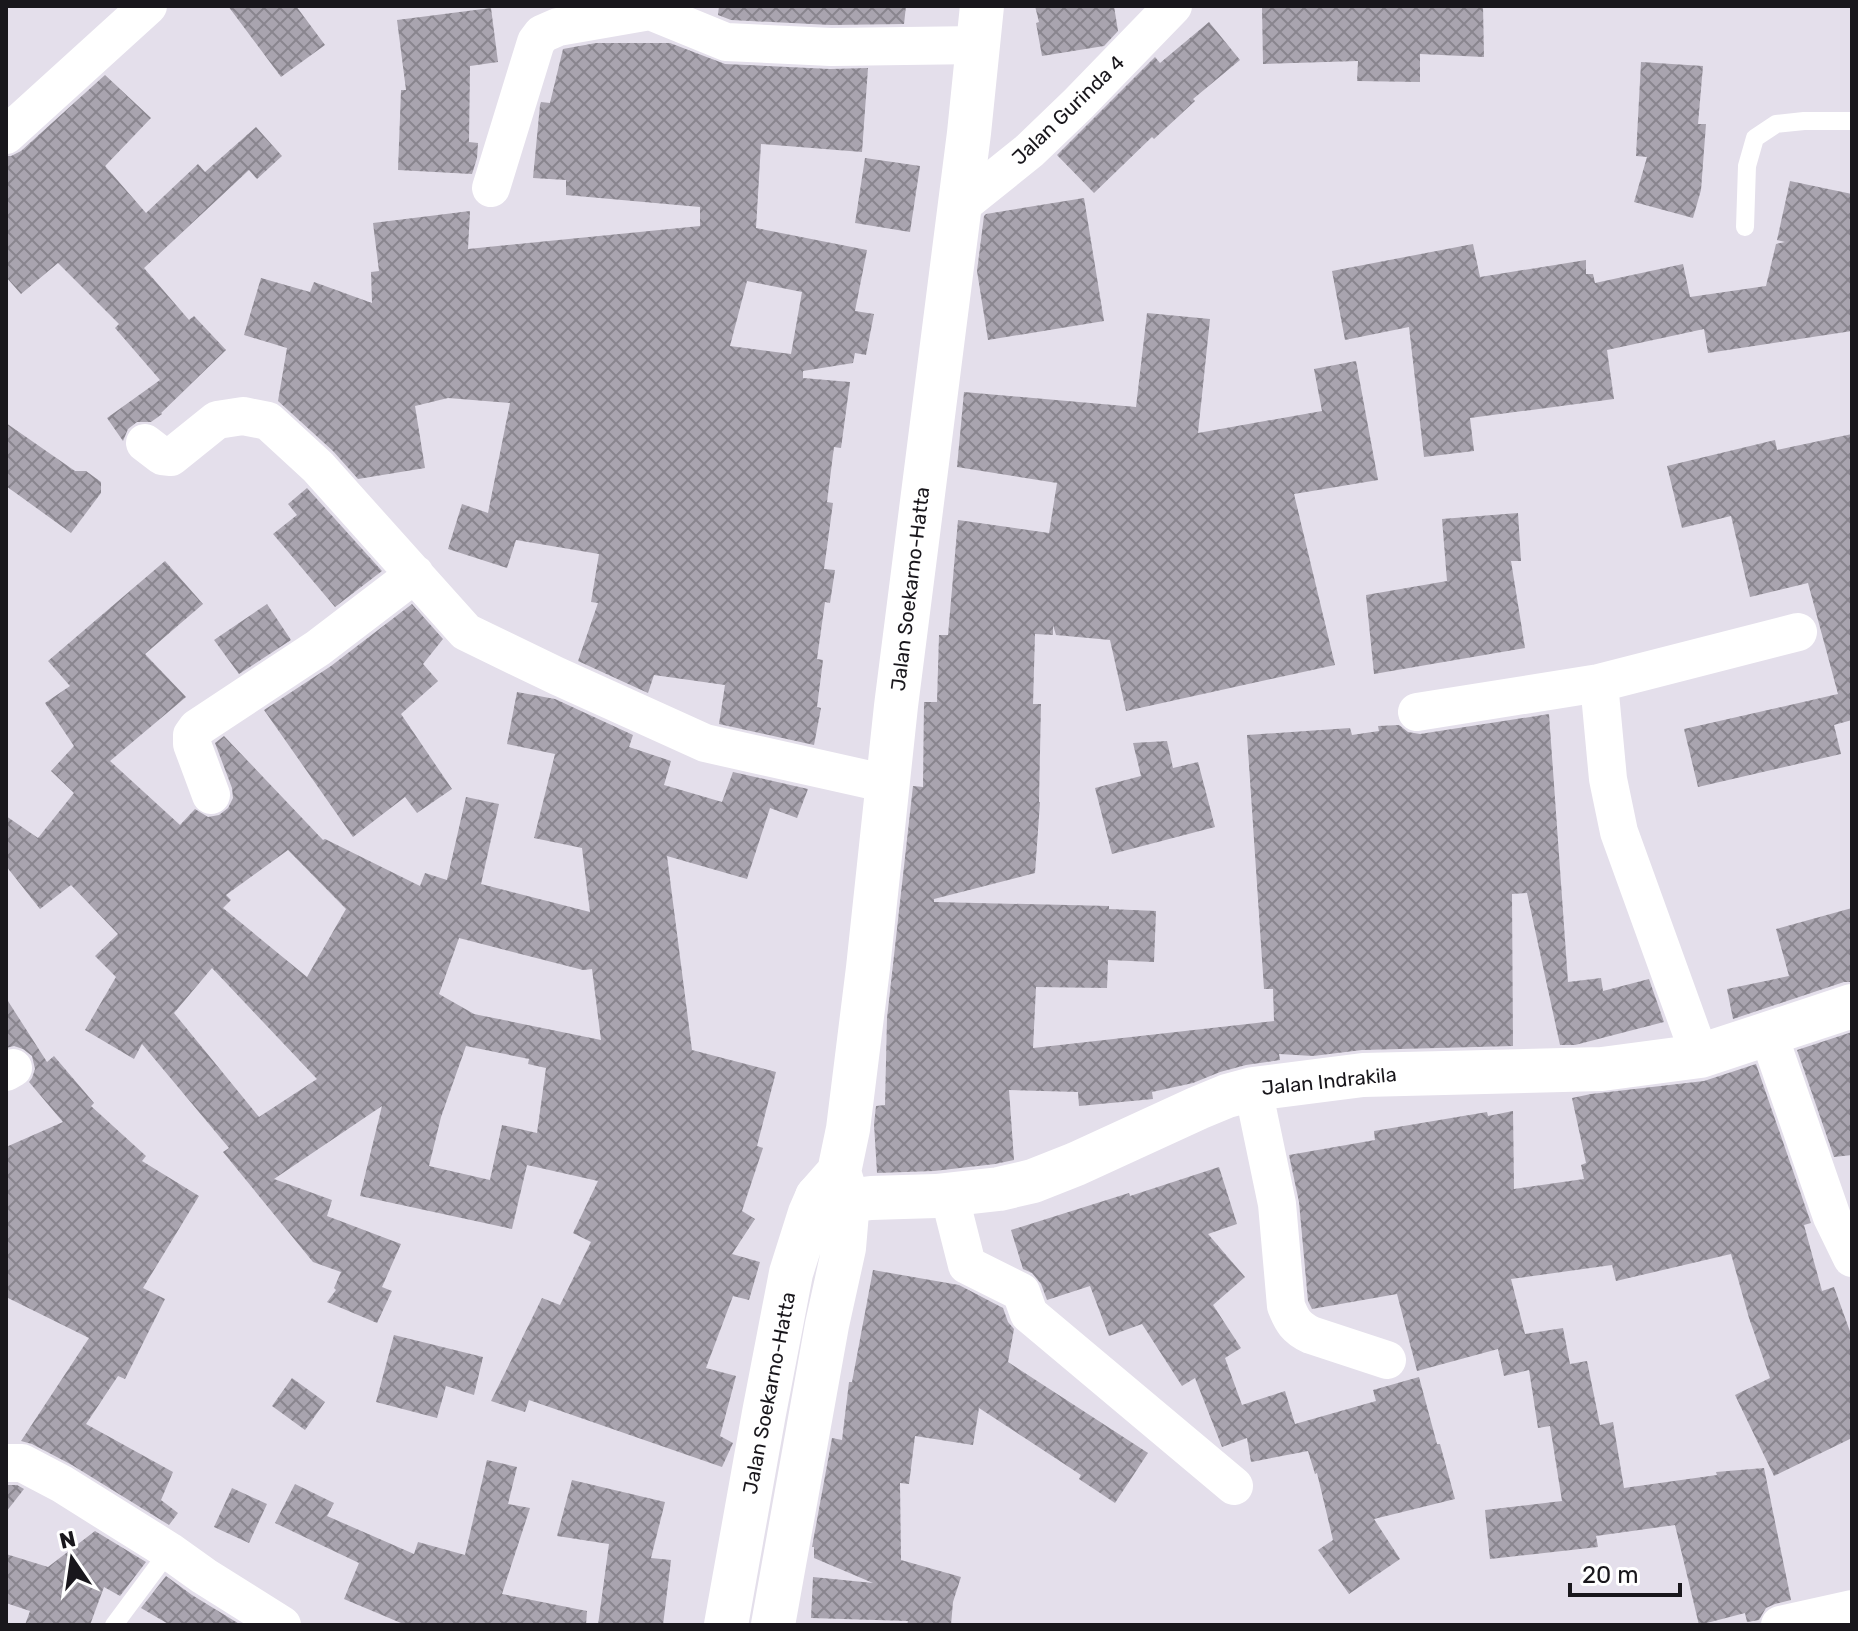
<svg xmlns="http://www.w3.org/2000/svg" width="1858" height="1631" viewBox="0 0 1858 1631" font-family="Rubik,sans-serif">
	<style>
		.building { fill: url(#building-cross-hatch); fill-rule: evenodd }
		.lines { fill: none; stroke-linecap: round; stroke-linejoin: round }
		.lane { stroke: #fff; stroke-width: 18 }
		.street { stroke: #fff; stroke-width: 38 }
		.secondary { stroke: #fff; stroke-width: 44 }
		.highway { stroke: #fff; stroke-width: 44 }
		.labels { text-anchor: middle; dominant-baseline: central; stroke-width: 6; stroke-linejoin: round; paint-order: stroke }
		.street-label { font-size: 20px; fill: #19171c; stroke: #fff }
	</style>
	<defs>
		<pattern id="building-cross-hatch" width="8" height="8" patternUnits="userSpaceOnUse" patternTransform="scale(2)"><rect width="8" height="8" fill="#a9a4af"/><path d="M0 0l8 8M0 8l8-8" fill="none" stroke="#89858e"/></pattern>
	</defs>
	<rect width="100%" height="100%" fill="#e4dfeb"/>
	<path class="building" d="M 228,6 L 296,6 L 325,45 L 281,77 Z
		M 719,6 L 906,6 L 904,24 L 831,25 L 731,20 L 718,15 Z
		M 1035,6 L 1114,6 L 1118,31 L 1104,46 L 1042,56 L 1036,23 L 1039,22 Z
		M 1262,6 L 1483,6 L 1484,57 L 1420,54 L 1420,82 L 1357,81 L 1358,61 L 1263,64 Z
		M 491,8 L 498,62 L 470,66 L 469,142 L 478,143 L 477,158 L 472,174 L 398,170 L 401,90 L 406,90 L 397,20 Z
		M 1209,22 L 1240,60 L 1193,99 L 1195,101 L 1154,139 L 1152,137 L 1094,193 L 1057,155 L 1155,57 L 1160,63 Z
		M 596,43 L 670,43 L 725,64 L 830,69 L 868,68 L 862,152 L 761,144 L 756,228 L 867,250 L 855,311 L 874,314 L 866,355 L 855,353 L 853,363 L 803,371 L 803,378 L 850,382 L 841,448 L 834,447 L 827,502 L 833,503 L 824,569 L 835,570 L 830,603 L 825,602 L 817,659 L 823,660 L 817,707 L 821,708 L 814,745 L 719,724 L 725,685 L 654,675 L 648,693 L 578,661 L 598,603 L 591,602 L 599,554 L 516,540 L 507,568 L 448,549 L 462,504 L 488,513 L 510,403 L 448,398 L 415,406 L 425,468 L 358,479 L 333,451 L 278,401 L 287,348 L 244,335 L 261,278 L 310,292 L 314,282 L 372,303 L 371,272 L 379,271 L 373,223 L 470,211 L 468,249 L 700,226 L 700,207 L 566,195 L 566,180 L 533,178 L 540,105 L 541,102 L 550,103 L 563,49 ZM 747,281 L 802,292 L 791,354 L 730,346 Z
		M 1641,62 L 1703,66 L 1698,124 L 1706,124 L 1701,190 L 1693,218 L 1634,202 L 1647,157 L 1636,156 Z
		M 105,75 L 151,118 L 105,166 L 146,213 L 198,164 L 205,172 L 256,127 L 282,156 L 257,179 L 249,170 L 144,268 L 189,320 L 194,316 L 226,350 L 161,413 L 162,414 L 151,422 L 137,422 L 128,429 L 123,441 L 107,418 L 160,380 L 115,328 L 119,324 L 58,263 L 21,294 L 6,277 L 6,156 L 11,156 L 21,151 Z
		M 865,158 L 920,166 L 910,232 L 855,223 Z
		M 1790,181 L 1852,194 L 1852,331 L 1708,353 L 1704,329 L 1607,350 L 1614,399 L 1470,418 L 1474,451 L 1424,457 L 1409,327 L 1345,340 L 1332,271 L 1473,244 L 1480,277 L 1586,260 L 1586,274 L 1593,274 L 1595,283 L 1683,264 L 1690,297 L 1766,286 L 1776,244 L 1785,242 L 1777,240 Z
		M 1084,198 L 1104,321 L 988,340 L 977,271 L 984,216 L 986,214 Z
		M 1147,313 L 1210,319 L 1198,433 L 1322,411 L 1314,369 L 1356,361 L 1378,480 L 1294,494 L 1335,665 L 1126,711 L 1110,640 L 1056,635 L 1053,625 L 1053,635 L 1035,634 L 1033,704 L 1041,704 L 1039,802 L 1040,802 L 1035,873 L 934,899 L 934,902 L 1109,906 L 1109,909 L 1156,911 L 1154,962 L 1108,960 L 1107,988 L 1036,987 L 1033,1048 L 1274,1021 L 1273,989 L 1264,989 L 1247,735 L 1350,728 L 1352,735 L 1379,731 L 1378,726 L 1399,725 L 1408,732 L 1420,734 L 1549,714 L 1568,982 L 1601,978 L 1603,991 L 1649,979 L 1664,1022 L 1575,1045 L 1560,1045 L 1527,893 L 1512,894 L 1513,1046 L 1362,1050 L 1313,1056 L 1279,1054 L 1280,1060 L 1246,1065 L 1220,1072 L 1193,1083 L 1152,1092 L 1153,1099 L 1079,1106 L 1078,1092 L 1009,1090 L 1014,1160 L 995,1164 L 934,1171 L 877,1173 L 874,1124 L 876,1106 L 885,1105 L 887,1018 L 913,786 L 923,787 L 924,702 L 937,702 L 939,635 L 948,635 L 958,520 L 1049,533 L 1057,483 L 957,467 L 964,392 L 1136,407 Z
		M 6,423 L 75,471 L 86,471 L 101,482 L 101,493 L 71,533 L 6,486 Z
		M 1852,434 L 1852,720 L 1834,725 L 1841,754 L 1698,787 L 1684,729 L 1838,694 L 1808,583 L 1750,597 L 1731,516 L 1682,528 L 1667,466 L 1775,440 L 1777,450 Z
		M 307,488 L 382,571 L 335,607 L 273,534 L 297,515 L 288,504 Z
		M 1518,513 L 1521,561 L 1511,561 L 1525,648 L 1374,674 L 1366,595 L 1447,581 L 1442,519 Z
		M 165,561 L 203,604 L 145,654 L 186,697 L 110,761 L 180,825 L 195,809 L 208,817 L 219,815 L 228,808 L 233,798 L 232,788 L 215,743 L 224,736 L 323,840 L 325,839 L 420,886 L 425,873 L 447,880 L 466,797 L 499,804 L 481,884 L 590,912 L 582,848 L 534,838 L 555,754 L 507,744 L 517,692 L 555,699 L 633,735 L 629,747 L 671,761 L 664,785 L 722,802 L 733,772 L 808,789 L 797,818 L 770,808 L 747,879 L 667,856 L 692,1050 L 776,1072 L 757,1146 L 763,1148 L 742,1211 L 755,1219 L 732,1254 L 760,1262 L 749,1300 L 733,1296 L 706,1368 L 736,1376 L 720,1436 L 733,1443 L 722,1467 L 529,1400 L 525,1412 L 491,1401 L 542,1298 L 560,1305 L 591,1242 L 573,1233 L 598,1181 L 527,1165 L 512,1229 L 360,1196 L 382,1106 L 274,1179 L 332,1200 L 327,1216 L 401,1244 L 382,1287 L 392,1291 L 377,1323 L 327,1302 L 336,1290 L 334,1288 L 341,1272 L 313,1262 L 223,1152 L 229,1148 L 142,1044 L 134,1059 L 85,1030 L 116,977 L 95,956 L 118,934 L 71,885 L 40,909 L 6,866 L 6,816 L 38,838 L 74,793 L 51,771 L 74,746 L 45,703 L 70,686 L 48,661 ZM 288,850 L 346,909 L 307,977 L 223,908 L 231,900 L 226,895 ZM 459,938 L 583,970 L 592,969 L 601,1040 L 474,1014 L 439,994 ZM 212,968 L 317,1079 L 259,1117 L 174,1013 ZM 466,1046 L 529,1059 L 528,1064 L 546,1068 L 537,1133 L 502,1125 L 490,1180 L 429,1166 L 441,1117 Z
		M 267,604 L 291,640 L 239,674 L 214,640 Z
		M 412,604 L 443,639 L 423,664 L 438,681 L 401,714 L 452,789 L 417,813 L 405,797 L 353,837 L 264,710 L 331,666 Z
		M 1167,741 L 1173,768 L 1198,762 L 1215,827 L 1112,854 L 1095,788 L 1141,776 L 1133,743 Z
		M 1852,908 L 1852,982 L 1844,982 L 1733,1019 L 1727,989 L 1789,976 L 1776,929 Z
		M 6,998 L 47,1062 L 54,1056 L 94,1103 L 91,1106 L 146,1156 L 142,1161 L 199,1196 L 143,1288 L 165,1299 L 125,1379 L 118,1376 L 86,1424 L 173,1472 L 161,1500 L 178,1513 L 169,1525 L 72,1465 L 32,1444 L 21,1441 L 89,1338 L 6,1297 L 6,1147 L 63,1122 L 29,1082 L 32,1078 L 35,1069 L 32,1056 L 23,1049 L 14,1046 L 6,1048 Z
		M 1852,1032 L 1852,1155 L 1834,1157 L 1797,1050 Z
		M 1756,1064 L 1811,1223 L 1804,1225 L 1822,1291 L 1834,1287 L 1852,1337 L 1852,1438 L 1774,1476 L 1735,1395 L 1770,1378 L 1749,1318 L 1731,1254 L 1616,1281 L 1612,1265 L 1511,1279 L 1525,1334 L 1563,1328 L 1570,1364 L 1587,1361 L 1600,1425 L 1613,1422 L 1624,1488 L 1717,1475 L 1716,1472 L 1764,1468 L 1791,1600 L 1775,1604 L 1766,1608 L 1759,1620 L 1747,1622 L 1745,1613 L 1699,1625 L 1675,1525 L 1596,1536 L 1598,1547 L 1490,1559 L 1485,1510 L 1562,1501 L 1550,1426 L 1538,1428 L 1529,1370 L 1504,1376 L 1498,1349 L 1417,1371 L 1397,1294 L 1312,1309 L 1308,1301 L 1299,1202 L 1289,1155 L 1375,1140 L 1374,1131 L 1487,1112 L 1488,1116 L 1513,1111 L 1514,1189 L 1584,1179 L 1581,1165 L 1586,1163 L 1572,1098 L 1591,1094 L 1704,1081 Z
		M 1219,1167 L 1237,1224 L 1208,1234 L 1245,1277 L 1213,1305 L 1241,1348 L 1225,1358 L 1242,1405 L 1285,1391 L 1295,1424 L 1376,1401 L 1373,1390 L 1419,1377 L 1437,1444 L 1440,1444 L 1455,1499 L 1374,1519 L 1400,1559 L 1349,1594 L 1318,1550 L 1333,1540 L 1317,1473 L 1315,1474 L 1308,1451 L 1251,1462 L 1247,1438 L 1222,1447 L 1195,1378 L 1182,1386 L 1142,1324 L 1109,1336 L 1090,1286 L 1047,1300 L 1041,1284 L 1032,1273 L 1023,1269 L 1011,1230 L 1129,1193 L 1130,1196 Z
		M 873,1270 L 959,1285 L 1003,1308 L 1008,1322 L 1014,1329 L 1008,1362 L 1148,1453 L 1115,1503 L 1079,1479 L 1081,1475 L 979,1408 L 973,1445 L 915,1436 L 909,1484 L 900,1483 L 901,1560 L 961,1577 L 953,1602 L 951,1625 L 907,1625 L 908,1621 L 811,1618 L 813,1577 L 873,1583 L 814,1558 L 814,1547 L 812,1547 L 832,1438 L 842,1440 L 849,1382 L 852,1382 Z
		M 394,1335 L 483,1357 L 474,1395 L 446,1386 L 437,1418 L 376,1402 Z
		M 292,1378 L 325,1402 L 305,1430 L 272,1406 Z
		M 487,1460 L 517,1467 L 508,1504 L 530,1508 L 502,1594 L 587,1611 L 586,1625 L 413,1625 L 401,1623 L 344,1599 L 359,1563 L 275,1523 L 295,1484 L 334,1503 L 327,1516 L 414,1554 L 418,1542 L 465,1555 Z
		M 572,1480 L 665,1502 L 651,1558 L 671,1560 L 663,1625 L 598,1625 L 609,1544 L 557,1536 Z
		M 6,1485 L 17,1485 L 24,1489 L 6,1512 Z
		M 232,1488 L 267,1504 L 249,1543 L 214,1527 Z
		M 95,1531 L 146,1562 L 120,1596 L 104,1587 L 90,1625 L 25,1625 L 30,1611 L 6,1603 L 6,1554 L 48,1567 Z
		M 166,1576 L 192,1595 L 241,1625 L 170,1625 L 141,1608 Z"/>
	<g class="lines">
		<path class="lane" d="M 1745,227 L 1747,166 L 1755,138 L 1776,124 L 1804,121 L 1852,121
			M 114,1625 L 169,1551"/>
		<path class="street" d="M 6,135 L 148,6
			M 491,188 L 536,42 L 542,34 L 558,27 L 650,11 L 726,42 L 831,47 L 980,45
			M 958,208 L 1029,151 L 1078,104 L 1173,6
			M 145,443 L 162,456 L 171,457 L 217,420 L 243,416 L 268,421 L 318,467 L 466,632 L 557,676 L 705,743 L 888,784
			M 1417,712 L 1599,683
			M 211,795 L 192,744 L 192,735 L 197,728 L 318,648 L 415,574
			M 1768,1033 L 1832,1217 L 1852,1258
			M 1700,1056 L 1619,832 L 1608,779 L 1599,683 L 1798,632
			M 6,1072 L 13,1068
			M 1253,1089 L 1277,1204 L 1286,1306 C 1292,1321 1296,1328 1311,1335 L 1387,1360
			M 949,1194 L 967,1265 L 1021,1292 L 1029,1314 L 1234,1486
			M 6,1463 L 22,1463 L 62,1484 L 169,1551 L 204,1576 L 282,1625
			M 1780,1625 L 1852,1609"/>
		<path class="secondary" d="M 817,1197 L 848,1201 L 871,1198 L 936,1196 L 999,1189 L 1033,1181 L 1076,1164 L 1198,1108 L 1227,1096 L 1253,1089 L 1363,1075 L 1602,1069 L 1700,1056 L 1852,1006"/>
		<path class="highway" d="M 726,1625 L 764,1413 L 791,1273 L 810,1213 L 817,1197 L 839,1172
			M 773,1625 L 827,1325 L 844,1248 L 848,1201 L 839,1172 L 848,1129 L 868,968 L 896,706 L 969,133 L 982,6"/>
	</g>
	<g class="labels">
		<g class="street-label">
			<text transform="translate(1068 110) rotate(-44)">Jalan Gurinda 4</text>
			<text transform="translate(910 589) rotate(-83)">Jalan Soekarno-Hatta</text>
			<text transform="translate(1329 1081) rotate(-6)">Jalan Indrakila</text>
			<text transform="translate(769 1393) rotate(-79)">Jalan Soekarno-Hatta</text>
		</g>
	</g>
	<rect width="1858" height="1631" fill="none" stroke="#19171c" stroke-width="16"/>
	<g transform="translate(72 1559) rotate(347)" stroke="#ffffff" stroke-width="6" paint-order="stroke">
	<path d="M0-6L14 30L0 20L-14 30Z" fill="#19171c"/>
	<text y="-12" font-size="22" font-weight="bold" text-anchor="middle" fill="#19171c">N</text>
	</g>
	<path d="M1570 1583v12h110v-12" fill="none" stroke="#19171c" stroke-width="4"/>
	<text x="1582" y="1583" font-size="24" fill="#19171c" stroke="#ffffff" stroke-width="6" paint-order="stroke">20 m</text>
</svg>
